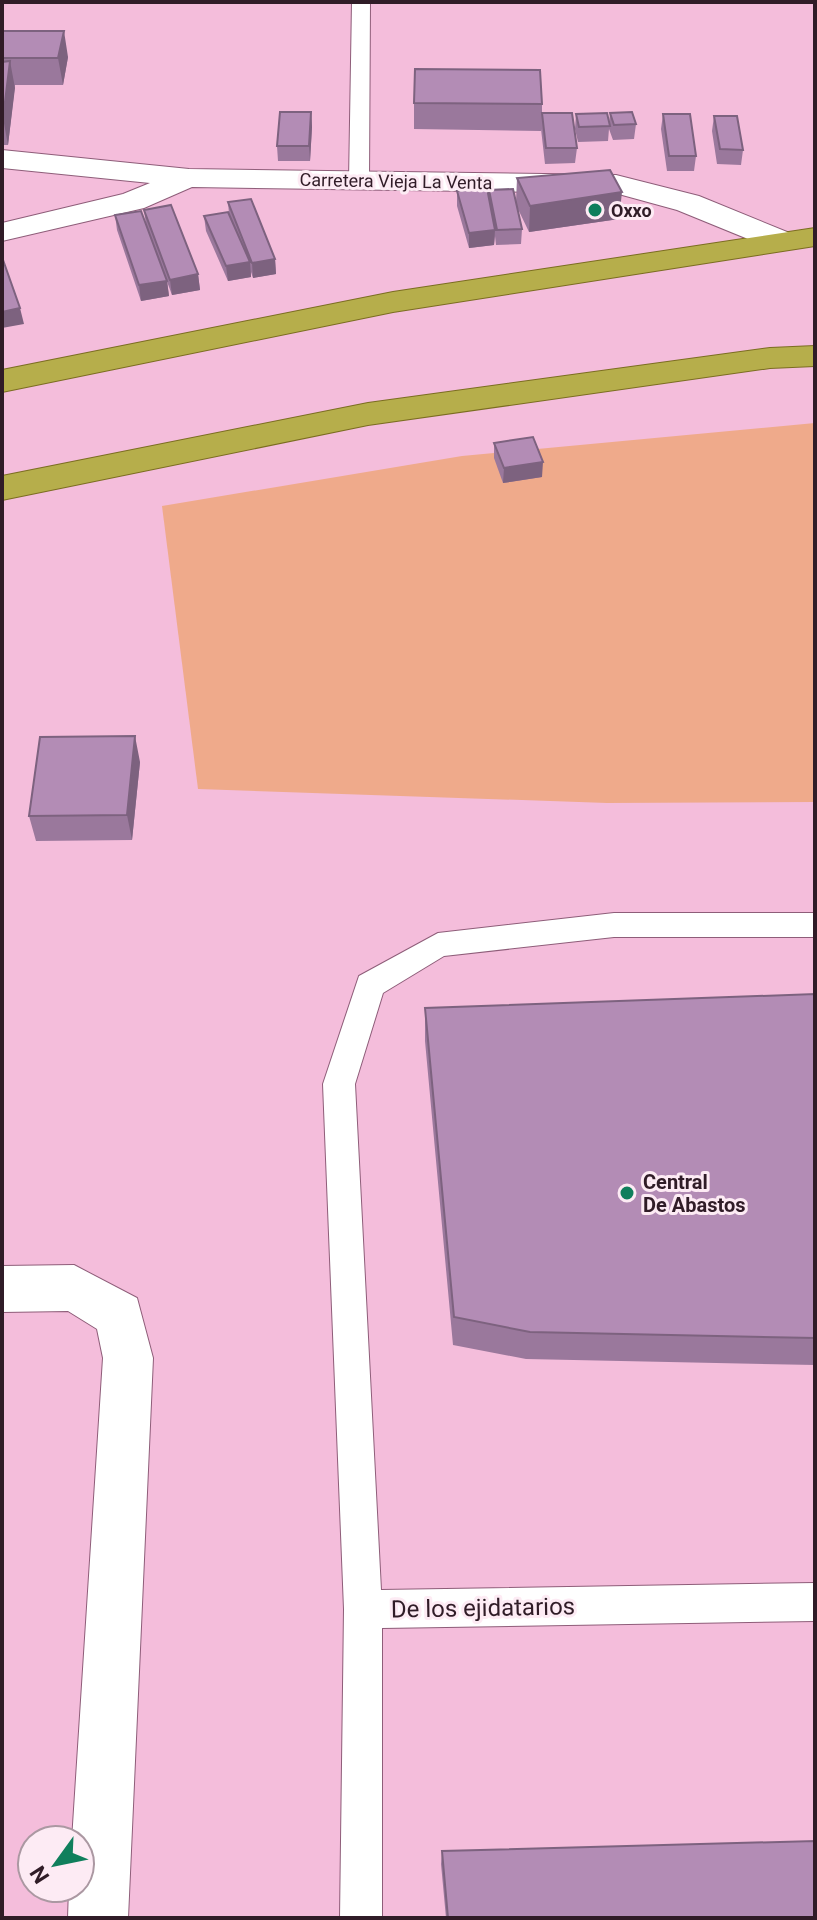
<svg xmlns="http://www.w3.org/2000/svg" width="817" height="1920" viewBox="0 0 817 1920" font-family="Roboto,sans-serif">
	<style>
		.green { fill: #efaa8b }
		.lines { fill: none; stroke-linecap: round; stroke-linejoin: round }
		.service-casing { stroke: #8e5d79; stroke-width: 2 }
		.minor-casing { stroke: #8e5d79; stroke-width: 2 }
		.trunk-casing { stroke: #7b6d21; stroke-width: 2 }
		.service { fill: #fff; fill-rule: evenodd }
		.minor { fill: #fff; fill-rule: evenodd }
		.trunk { fill: #b6ae4b; fill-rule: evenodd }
		.wall { fill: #9a789c }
		.shaded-wall { fill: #7d627f }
		.building { fill: #b38cb5; stroke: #7d627f; stroke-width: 2 }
		.poi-dot { fill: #107f5c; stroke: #fdebf4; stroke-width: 3 }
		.labels { text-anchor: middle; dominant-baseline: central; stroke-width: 6; stroke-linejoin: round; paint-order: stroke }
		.far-street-label { font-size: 18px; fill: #301c27; stroke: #fdebf4 }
		.far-poi-label { font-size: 18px; font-weight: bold; fill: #301c27; stroke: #fdebf4; text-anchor: start }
		.poi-label { font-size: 20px; font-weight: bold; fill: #301c27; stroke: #fdebf4; text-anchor: start }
		.near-street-label { font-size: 24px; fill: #301c27; stroke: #fdebf4 }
	</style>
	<rect width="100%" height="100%" fill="#f4bddb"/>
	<path class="green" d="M 815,423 L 815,802 L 607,803 L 198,789 L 162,506 L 462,456 Z"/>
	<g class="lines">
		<defs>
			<path id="service" d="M 352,2 L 370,2 L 369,181 L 359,187 L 349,181 Z
				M 614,913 L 815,913 L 815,937 L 614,937 L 444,956 L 383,993 L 355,1084 L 381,1590 L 815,1583 L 815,1621 L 382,1628 L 382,1918 L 340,1918 L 344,1609 L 323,1084 L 359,976 L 438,933 Z"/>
			<path id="minor" d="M 2,150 L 189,169 L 616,175 L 699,196 L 792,234 L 797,241 L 792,248 L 770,248 L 677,210 L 615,193 L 192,187 L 144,208 L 2,241 L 2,223 L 123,194 L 150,183 L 2,168 Z
				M 74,1265 L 137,1298 L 153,1358 L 128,1918 L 68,1918 L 69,1888 L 80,1888 L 80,1840 L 72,1840 L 103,1358 L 97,1329 L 68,1311 L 2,1312 L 2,1266 Z"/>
			<path id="trunk" d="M 815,228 L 815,246 L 393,312 L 2,392 L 2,370 L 393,292 Z
				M 815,346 L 815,366 L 770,368 L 368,425 L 2,500 L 2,476 L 368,403 L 770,348 Z"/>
		</defs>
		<use href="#service" class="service-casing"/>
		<use href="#minor" class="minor-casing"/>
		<use href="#trunk" class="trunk-casing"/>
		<use href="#service" class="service"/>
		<use href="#minor" class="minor"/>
		<use href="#trunk" class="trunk"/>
	</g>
	<path class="wall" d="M 2,31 L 68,57 L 63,85 L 15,85 L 8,145 L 2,145 Z
		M 414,103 L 542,104 L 542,113 L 577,148 L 575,163 L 545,164 L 541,129 L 541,131 L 414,129 Z
		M 311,112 L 312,127 L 310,161 L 278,161 L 277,146 Z
		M 610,113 L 636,124 L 634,139 L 613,140 L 609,129 L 608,141 L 578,142 L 575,129 L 576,114 L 609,124 Z
		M 663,114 L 696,156 L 694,171 L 667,171 L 661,129 Z
		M 714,116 L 743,150 L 741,165 L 717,164 L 712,131 Z
		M 517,178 L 619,219 L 529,232 L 518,209 L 522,229 L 521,244 L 496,245 L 495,236 L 494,245 L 469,248 L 457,206 L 457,191 L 489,198 L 489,190 L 516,202 Z
		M 228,202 L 275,259 L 276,274 L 253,278 L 251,272 L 251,277 L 228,281 L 206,231 L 204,216 L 229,214 Z
		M 144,210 L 198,274 L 200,290 L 172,295 L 146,225 Z
		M 115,215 L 167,281 L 169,296 L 141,301 L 117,230 Z
		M 494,443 L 542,477 L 503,483 L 494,458 Z
		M 140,762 L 132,840 L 36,841 L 29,816 Z
		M 815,994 L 815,1365 L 526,1359 L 453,1345 L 425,1041 L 425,1008 Z
		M 442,1851 L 815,1918 L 446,1918 L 441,1864 Z"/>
	<path class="shaded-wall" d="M 64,31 L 68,57 L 63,85 L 58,58 Z
		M 10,61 L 15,88 L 8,145 L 3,118 Z
		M 311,112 L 312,127 L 310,161 L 309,146 Z
		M 622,192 L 619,219 L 529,232 L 530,206 Z
		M 495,230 L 494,245 L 469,248 L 469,233 Z
		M 275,259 L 276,274 L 253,278 L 252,263 Z
		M 250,262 L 251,277 L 228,281 L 226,266 Z
		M 198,274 L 200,290 L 172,295 L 170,280 Z
		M 167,281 L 169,296 L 141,301 L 139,285 Z
		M 20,308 L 24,324 L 2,328 L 2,312 Z
		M 543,462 L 542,477 L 503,483 L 504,468 Z
		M 135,736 L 140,762 L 132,840 L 127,815 Z"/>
	<path class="building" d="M 2,31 L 64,31 L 58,58 L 2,58 Z
		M 10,61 L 3,118 L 2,118 L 2,62 Z
		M 415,69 L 540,70 L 542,104 L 414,103 Z
		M 280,112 L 311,112 L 309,146 L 277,146 Z
		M 632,112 L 636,124 L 614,125 L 610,113 Z
		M 542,113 L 572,113 L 577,148 L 546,148 Z
		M 607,113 L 610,126 L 579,127 L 576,114 Z
		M 663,114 L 690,114 L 696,156 L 669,156 Z
		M 714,116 L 737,116 L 743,150 L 720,149 Z
		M 610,170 L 622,192 L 530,206 L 517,178 Z
		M 487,188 L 495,230 L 469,233 L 457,191 Z
		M 513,189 L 522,229 L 497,230 L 489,190 Z
		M 251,199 L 275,259 L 252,263 L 228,202 Z
		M 171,205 L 198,274 L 170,280 L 144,210 Z
		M 141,211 L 167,281 L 139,285 L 115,215 Z
		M 228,212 L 250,262 L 226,266 L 204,216 Z
		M 2,257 L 20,308 L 2,312 Z
		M 533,437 L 543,462 L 504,468 L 494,443 Z
		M 135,736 L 127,815 L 29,816 L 40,737 Z
		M 815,994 L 815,1338 L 530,1332 L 454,1317 L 425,1008 Z
		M 815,1841 L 815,1918 L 448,1918 L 442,1851 Z"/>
	<g class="poi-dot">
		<circle cx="595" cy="210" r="8"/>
		<circle cx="627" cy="1193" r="8"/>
	</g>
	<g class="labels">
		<g class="far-street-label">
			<text transform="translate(396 181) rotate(1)">Carretera Vieja La Venta</text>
		</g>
		<g class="far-poi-label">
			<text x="611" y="210">Oxxo</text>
		</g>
		<g class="poi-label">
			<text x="643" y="1182">Central<tspan x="643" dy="23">De Abastos</tspan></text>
		</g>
		<g class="near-street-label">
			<text transform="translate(483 1608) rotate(-1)">De los ejidatarios</text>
		</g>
	</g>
	<rect width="817" height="1920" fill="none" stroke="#301c27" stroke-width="8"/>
	<g transform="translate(56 1864) rotate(237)"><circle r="38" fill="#fdebf4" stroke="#ab98a2" stroke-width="2"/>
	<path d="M0-6L14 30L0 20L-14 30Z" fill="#107f5c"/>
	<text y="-12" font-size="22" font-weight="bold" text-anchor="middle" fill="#301c27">N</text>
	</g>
</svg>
